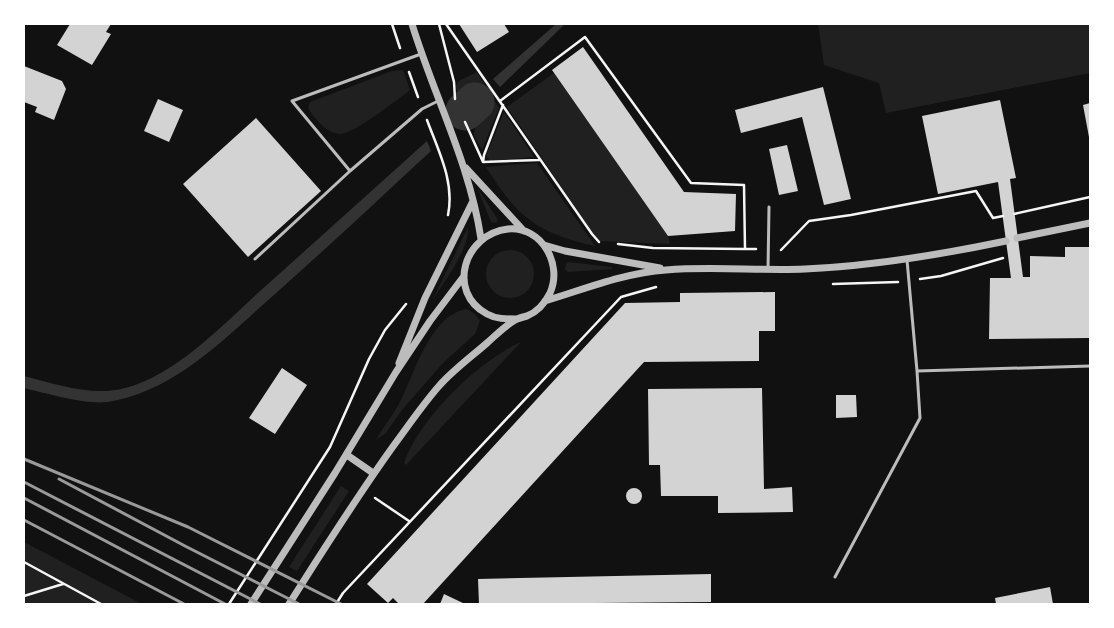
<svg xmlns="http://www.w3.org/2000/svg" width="1114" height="628" viewBox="0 0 1114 628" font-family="Jost,sans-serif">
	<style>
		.green { fill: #202020 }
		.water { fill: #333 }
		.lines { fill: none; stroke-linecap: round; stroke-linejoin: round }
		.river { stroke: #333; stroke-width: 39 }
		.building { fill: #d3d3d3 }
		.path { stroke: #f5f5f5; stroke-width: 2.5 }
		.service { stroke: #bcbcbc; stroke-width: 3 }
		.tertiary { stroke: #bcbcbc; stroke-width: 7 }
		.rail { stroke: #9a9a9a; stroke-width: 3 }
	</style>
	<rect width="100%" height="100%" fill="#111"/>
	<path class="green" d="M 818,24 L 1090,24 L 1090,73 L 886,113 L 879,83 L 824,65 Z
		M 403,70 L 410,90 C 398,99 353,134 341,134 C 327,134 315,119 308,108 L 310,102 L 392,71 Z
		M 477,72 L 499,108 L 482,150 L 474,136 L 477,112 L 470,101 L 463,101 L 455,87 L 459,81 Z
		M 554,73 L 668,236 L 670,244 L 598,241 L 507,107 Z
		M 504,112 L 534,157 L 490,161 L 486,156 Z
		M 537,163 L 595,246 C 537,233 517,217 486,167 Z
		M 477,187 L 498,220 L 496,223 L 491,222 Z
		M 468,227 C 470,249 443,283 432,301 Z
		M486 274a24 24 0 1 1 48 0a24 24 0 1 1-48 0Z
		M 569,262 L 611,267 L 613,269 L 568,272 L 565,269 L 566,264 Z
		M 467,309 L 475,314 L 480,321 L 475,334 L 443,363 L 402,410 L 385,434 L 376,440 C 384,426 394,414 401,400 C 415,372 431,314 467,309 Z
		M 521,342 L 406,465 L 404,463 C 419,419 478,361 521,342 Z
		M 341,486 L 349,491 L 297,571 L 289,567 Z
		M 24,542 L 142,604 L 24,604 Z"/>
	<path class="water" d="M 556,24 L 565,24 L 500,87 L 493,79 Z
		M 427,141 L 431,151 C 379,199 328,247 275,294 C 226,337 175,392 107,402 C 86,405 45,393 24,388 L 24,376 C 56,384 92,397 125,388 C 174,376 222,326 259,292 C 315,242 371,191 427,141 Z"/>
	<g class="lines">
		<path class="river" d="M 465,111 L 475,102"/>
	</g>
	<path class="building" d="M 70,24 L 111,24 L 106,32 L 111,34 L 92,65 L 57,45 Z
		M 459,24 L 501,24 L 502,25 L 504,24 L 509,32 L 477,52 Z
		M 583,47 L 684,192 L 736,194 L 735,231 L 668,236 L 552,70 Z
		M 24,66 L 62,81 L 66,89 L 54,120 L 35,112 L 37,107 L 24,102 Z
		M 823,87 L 851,199 L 824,205 L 802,117 L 741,133 L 735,110 Z
		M 158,99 L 183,110 L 169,142 L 144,131 Z
		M 1000,100 L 1016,178 L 1010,179 L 1023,277 L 1030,277 L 1030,256 L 1065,257 L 1065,247 L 1090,247 L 1090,338 L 989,339 L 990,278 L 1011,278 L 998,182 L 938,194 L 922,116 Z
		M 1090,103 L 1090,137 L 1089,137 L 1083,105 Z
		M 256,118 L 321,191 L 248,257 L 183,184 Z
		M 787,145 L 798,191 L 779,195 L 769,149 Z
		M 775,292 L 775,331 L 759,331 L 759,361 L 644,362 L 423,604 L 399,604 L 393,598 L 388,603 L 367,584 L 625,303 L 680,302 L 680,293 Z
		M 282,368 L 307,385 L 275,434 L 249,418 Z
		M 762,388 L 764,489 L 792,487 L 793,512 L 718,513 L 718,496 L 661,496 L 660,465 L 649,465 L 648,389 Z
		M 836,395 L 856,395 L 857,417 L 836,418 Z
		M626 496a8 8 0 1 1 16 0a8 8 0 1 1-16 0Z
		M 711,574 L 711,602 L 479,604 L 478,579 Z
		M 1050,587 L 1053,604 L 996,604 L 995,598 Z
		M 444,594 L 465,604 L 440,604 Z"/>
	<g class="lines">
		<path class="path" d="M 392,24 L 400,48
			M 439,24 L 454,82 L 455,99
			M 446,24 L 592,234 L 599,242
			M 409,72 L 418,97
			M 500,101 L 585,37 L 691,183 L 744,185 L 745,249 L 653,248 L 618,244
			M 427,120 C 438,150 455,182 448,215
			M 465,122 L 483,162
			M 483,162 L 539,160
			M 483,162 L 484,155 L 503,105
			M 1014,214 L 1090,197
			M 745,249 L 756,249
			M 781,250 L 809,221 L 851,215 L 976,191 L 993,218 L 1003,216
			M 920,279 L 941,276 L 1003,258
			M 833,284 L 898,282
			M 375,498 L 409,521
			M 24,562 L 101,604
			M 24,596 L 63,584
			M 229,604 L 330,447 L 369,359 L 385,330 L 406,304
			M 336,604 L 343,593 L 621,297 L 656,287"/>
		<path class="service" d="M 421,54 L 292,101 L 350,171 L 422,109 L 438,101
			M 255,259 L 350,171
			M 768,270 L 769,207
			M 917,371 L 1090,366
			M 835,577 L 920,418 L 917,371 L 907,260"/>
		<path class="tertiary" d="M 412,24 C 434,96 470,164 481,239
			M 466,168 L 524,231
			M 1017,238 L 1090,223
			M 544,245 L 565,251 L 660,268
			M 545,301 C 585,289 624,273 666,270 C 712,266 759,271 805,269 C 873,266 939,255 1006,241
			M 399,363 L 425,298 L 473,201
			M 347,455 L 373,473
			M 251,604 L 335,473 L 396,372 L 430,321 L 464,276
			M 289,604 C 324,549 359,493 397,441 C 411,422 424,403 439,386 C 453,370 471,357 487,343 C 496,335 505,326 515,320 C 519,318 523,317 527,316 C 537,312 545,303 550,293 C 563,265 542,226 508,229 C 464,234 446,292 487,314 C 496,319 506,319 516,319"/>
		<path class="rail" d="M 24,459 L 188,527 L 341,604
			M 59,479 L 185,546 L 299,604
			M 24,482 L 260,604
			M 24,498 L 225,604
			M 24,520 L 184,604"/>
	</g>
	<rect width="1114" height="628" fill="none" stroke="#ffffff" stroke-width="50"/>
</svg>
